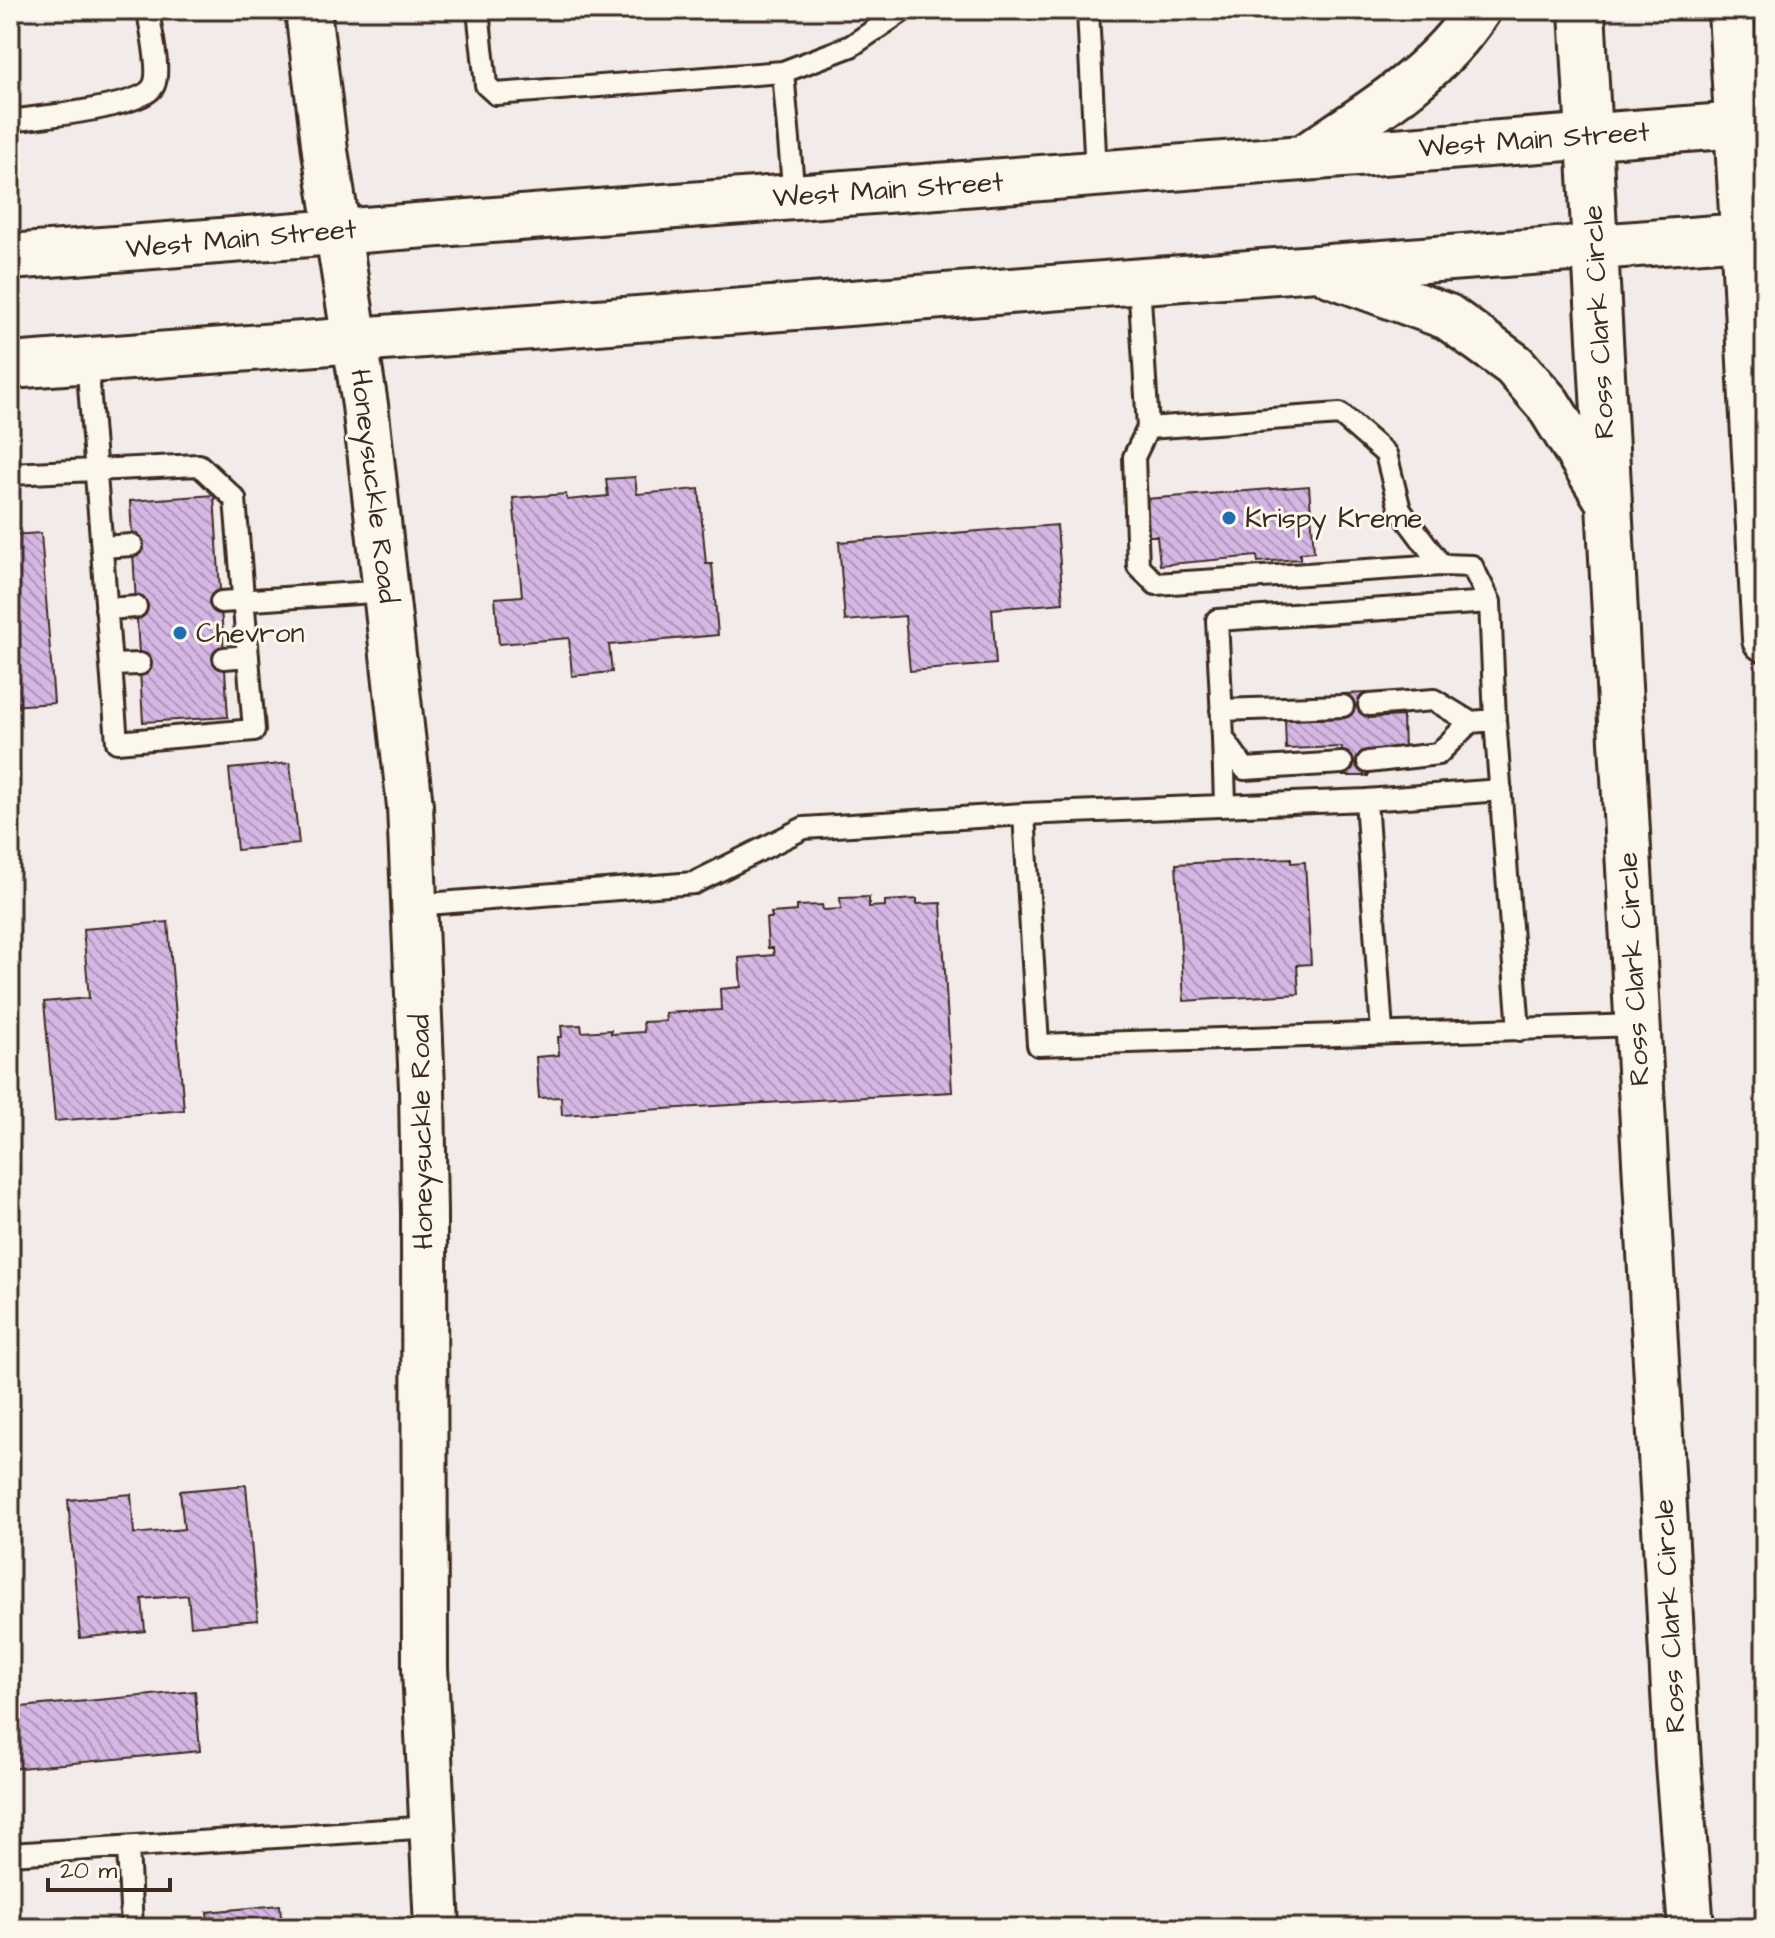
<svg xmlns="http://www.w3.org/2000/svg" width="1775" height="1938" viewBox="0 0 1775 1938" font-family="'Architects Daughter',sans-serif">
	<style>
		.building { fill: url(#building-back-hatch); stroke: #3b2a1e; stroke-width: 2 }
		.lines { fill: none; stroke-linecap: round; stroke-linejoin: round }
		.lane-casing { stroke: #3b2a1e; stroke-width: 26 }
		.secondary-casing { stroke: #3b2a1e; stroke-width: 50 }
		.primary-casing { stroke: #3b2a1e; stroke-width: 50 }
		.highway-casing { stroke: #3b2a1e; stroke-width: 50 }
		.lane { stroke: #fbf7ec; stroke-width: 20 }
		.secondary { stroke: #fbf7ec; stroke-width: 44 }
		.primary { stroke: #fbf7ec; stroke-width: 44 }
		.highway { stroke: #fbf7ec; stroke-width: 44 }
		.poi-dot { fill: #1f6fb2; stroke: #fbf7ec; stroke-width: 3 }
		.labels { text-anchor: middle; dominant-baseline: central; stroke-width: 6; stroke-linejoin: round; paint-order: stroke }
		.street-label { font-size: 28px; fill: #3b2a1e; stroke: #fbf7ec }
		.poi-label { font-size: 28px; fill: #3b2a1e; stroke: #fbf7ec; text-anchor: start }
	</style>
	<defs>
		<pattern id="building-back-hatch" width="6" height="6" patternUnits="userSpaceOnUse" patternTransform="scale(2)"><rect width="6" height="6" fill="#d5b7e4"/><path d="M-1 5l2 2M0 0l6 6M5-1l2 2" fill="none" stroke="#ae95b8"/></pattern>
	</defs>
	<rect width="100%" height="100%" fill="#f3eaea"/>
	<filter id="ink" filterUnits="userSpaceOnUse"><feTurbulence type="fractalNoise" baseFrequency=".0125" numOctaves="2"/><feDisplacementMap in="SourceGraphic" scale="16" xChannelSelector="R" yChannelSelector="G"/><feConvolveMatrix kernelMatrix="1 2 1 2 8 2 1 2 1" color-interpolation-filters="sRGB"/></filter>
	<g filter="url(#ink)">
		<path class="building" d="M 572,10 L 692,10 L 573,20 Z
			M 635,477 L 637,494 L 699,489 L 706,564 L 712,564 L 718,635 L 609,645 L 612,672 L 572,676 L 569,638 L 499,644 L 495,598 L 522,596 L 513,498 L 566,494 L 567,500 L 608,496 L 606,479 Z
			M 1309,486 L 1314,552 L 1300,553 L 1300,559 L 1258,562 L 1257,556 L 1160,565 L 1157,536 L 1149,536 L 1146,499 Z
			M 214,495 L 228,717 L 143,722 L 130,501 Z
			M 1057,525 L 1063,603 L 992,609 L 996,664 L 910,671 L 905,616 L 845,621 L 839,542 Z
			M 41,533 L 54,703 L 10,706 L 10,535 Z
			M 1368,693 L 1369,718 L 1403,716 L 1404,751 L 1368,753 L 1368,776 L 1343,776 L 1342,747 L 1286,749 L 1285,720 L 1344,718 L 1343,694 Z
			M 290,763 L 299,844 L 237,850 L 229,769 Z
			M 1291,858 L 1291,863 L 1305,862 L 1311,964 L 1297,965 L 1299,994 L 1184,1001 L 1176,864 Z
			M 869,897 L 869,907 L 885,906 L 885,901 L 917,899 L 917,904 L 941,903 L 952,1092 L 562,1115 L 561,1097 L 539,1098 L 536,1057 L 559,1055 L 558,1037 L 562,1037 L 561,1026 L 581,1025 L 582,1032 L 611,1030 L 611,1034 L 644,1032 L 643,1022 L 666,1021 L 665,1013 L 721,1010 L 720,989 L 741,987 L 739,958 L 774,955 L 773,948 L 768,948 L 766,918 L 772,918 L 771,913 L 797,911 L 797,906 L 822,905 L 823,910 L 841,909 L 840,898 Z
			M 168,922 L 184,1110 L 55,1121 L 44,1002 L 89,998 L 83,929 Z
			M 246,1485 L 258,1620 L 191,1626 L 188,1595 L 142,1599 L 145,1631 L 80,1638 L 68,1500 L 131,1494 L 134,1534 L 184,1529 L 180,1491 Z
			M 195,1691 L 200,1751 L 10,1769 L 10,1708 Z
			M 280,1905 L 282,1928 L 209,1928 L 207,1912 Z"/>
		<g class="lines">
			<defs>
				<path id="lane" d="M 478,10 L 486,85 L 496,94 L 783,72 L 794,197
					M 1088,10 L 1096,174
					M 1242,10 L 1257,10
					M 783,72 L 851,46 L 904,10
					M 10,121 C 37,117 144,108 154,85 C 161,70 150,28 148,10
					M 1139,282 L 1148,428 L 1340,414 L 1386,454 L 1400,510 L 1441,565 L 1472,566 L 1490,602 L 1495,720 L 1519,1030
					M 1148,428 L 1134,457 L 1138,566 L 1156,584 L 1441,565
					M 10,474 L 199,465 L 235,499 L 254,730 L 117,742 L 87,360
					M 102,547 L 132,545
					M 221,602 L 388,591
					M 106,609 L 136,607
					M 224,658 L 248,656
					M 111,665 L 140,664
					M 1369,705 L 1434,700 L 1470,722
					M 1221,710 L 1343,706
					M 1223,738 L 1225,804
					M 1368,762 L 1438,754 L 1470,722 L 1495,720
					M 1342,763 L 1245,769 L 1223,738 L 1217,620 L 1490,602
					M 1366,800 L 1501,790
					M 415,905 L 694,883 L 804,828 L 1024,814
					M 1382,1032 L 1366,800 L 1024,814 L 1038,1045 L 1637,1025
					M 128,1847 L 132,1928
					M 10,1854 L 432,1827"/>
				<path id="secondary" d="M 308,10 L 325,151 L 365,405 L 410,806 L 422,1088 L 424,1214 L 425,1668 L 437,1928"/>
				<path id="primary" d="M 1303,158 L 1765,123"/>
				<path id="highway" d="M 1582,10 L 1678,1764 L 1691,1928
					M 1731,10 L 1765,639
					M 10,257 L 1303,158 C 1367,115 1435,76 1478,10
					M 1330,274 L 1448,317 L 1514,365 L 1548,404 L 1605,496
					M 10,366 L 1743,236"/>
			</defs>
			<use href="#lane" class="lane-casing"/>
			<use href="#secondary" class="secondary-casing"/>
			<use href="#primary" class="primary-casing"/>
			<use href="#highway" class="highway-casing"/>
			<use href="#lane" class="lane"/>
			<use href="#secondary" class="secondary"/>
			<use href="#primary" class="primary"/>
			<use href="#highway" class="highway"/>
		</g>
	</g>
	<g class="poi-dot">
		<circle cx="1229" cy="518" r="8"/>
		<circle cx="180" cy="633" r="8"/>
	</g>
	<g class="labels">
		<g class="street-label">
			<text transform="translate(1534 140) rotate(-4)">West Main Street</text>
			<text transform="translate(888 190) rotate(-4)">West Main Street</text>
			<text transform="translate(241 239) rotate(-5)">West Main Street</text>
			<text transform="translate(1599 322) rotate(-93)">Ross Clark Circle</text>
			<text transform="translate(374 486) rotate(83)">Honeysuckle Road</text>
			<text transform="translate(1634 969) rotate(-93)">Ross Clark Circle</text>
			<text transform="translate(422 1132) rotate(-91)">Honeysuckle Road</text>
			<text transform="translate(1670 1616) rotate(-93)">Ross Clark Circle</text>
		</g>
		<g class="poi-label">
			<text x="1245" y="518">Krispy Kreme</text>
			<text x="196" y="633">Chevron</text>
		</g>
	</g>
	<rect width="1775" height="1938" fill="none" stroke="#fbf7ec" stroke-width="40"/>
	<rect x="20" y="20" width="1735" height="1898" fill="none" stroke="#3b2a1e" stroke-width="3" filter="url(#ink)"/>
	<path d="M48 1878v12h122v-12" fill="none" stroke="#3b2a1e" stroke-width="4"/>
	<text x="60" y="1878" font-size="24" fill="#3b2a1e" stroke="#fbf7ec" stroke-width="6" paint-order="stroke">20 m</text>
</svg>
